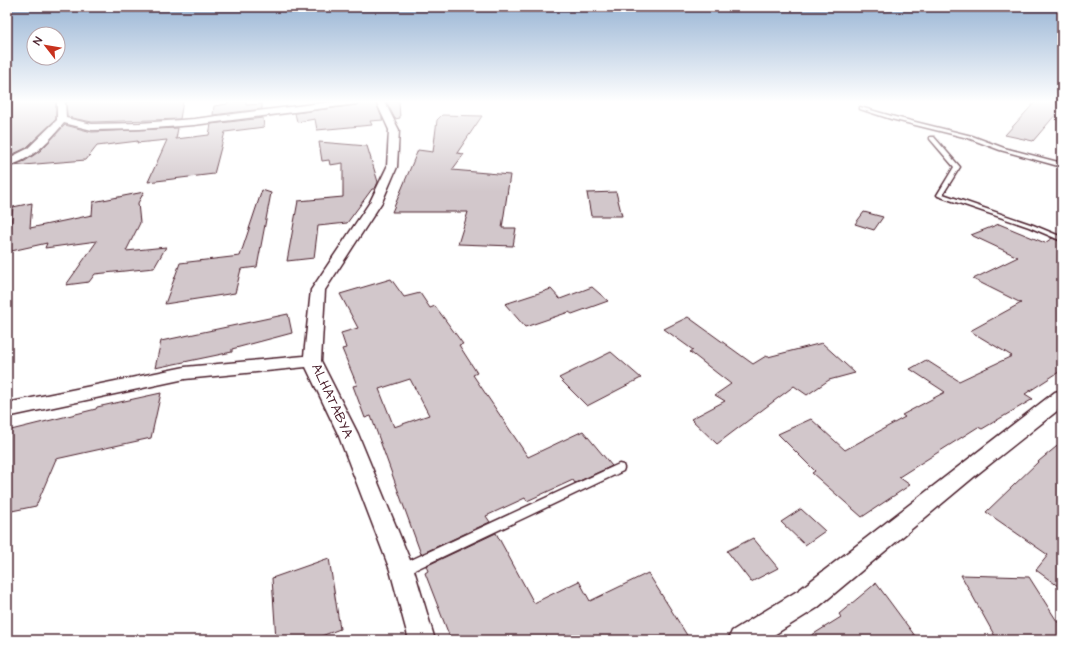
<svg xmlns="http://www.w3.org/2000/svg" width="1069" height="647" viewBox="0 0 1069 647" font-family="'Architects Daughter',sans-serif">
	<style>
		.building { fill: #d2c7cb; stroke: #4a1f2b; fill-rule: evenodd }
		.lines { fill: none; stroke-linecap: round; stroke-linejoin: round }
		.lane-casing { stroke: #4a1f2b; stroke-width: 3 }
		.street-casing { stroke: #4a1f2b; stroke-width: 3 }
		.lane { fill: #fff; fill-rule: evenodd }
		.street { fill: #fff; fill-rule: evenodd }
		.labels { text-anchor: middle; dominant-baseline: central; stroke-width: 4; stroke-linejoin: round; paint-order: stroke }
		.street-label { font-size: 14px; fill: #4a1f2b; stroke: #fff }
	</style>
	<rect width="100%" height="100%" fill="#fff"/>
	<filter id="ink" filterUnits="userSpaceOnUse"><feTurbulence type="fractalNoise" baseFrequency=".025" numOctaves="2"/><feDisplacementMap in="SourceGraphic" scale="8" xChannelSelector="R" yChannelSelector="G"/><feConvolveMatrix kernelMatrix="1 2 1 2 8 2 1 2 1" color-interpolation-filters="sRGB"/></filter>
	<g filter="url(#ink)">
		<path class="building" d="M 20,101 L 56,101 L 56,119 L 26,148 L 7,157 L 7,102 Z
			M 66,101 L 183,101 L 180,119 L 92,122 L 67,117 Z
			M 228,101 L 246,101 L 246,105 L 262,104 L 262,109 L 213,115 L 214,106 L 227,104 Z
			M 361,101 L 375,101 L 383,120 L 370,121 L 372,125 L 317,130 L 315,119 L 297,122 L 295,113 L 356,105 Z
			M 386,101 L 399,101 L 400,118 L 395,119 Z
			M 1036,101 L 1062,101 L 1062,107 L 1033,141 L 1005,135 Z
			M 442,115 L 482,116 L 457,153 L 464,154 L 452,170 L 510,175 L 502,228 L 516,228 L 513,246 L 458,244 L 468,212 L 392,212 L 418,150 L 433,152 L 437,120 Z
			M 263,118 L 264,127 L 225,132 L 214,174 L 148,182 L 167,140 L 137,143 L 138,141 L 97,146 L 86,160 L 11,166 L 25,161 L 40,151 L 65,125 L 92,132 L 178,128 L 176,139 L 209,135 L 211,124 Z
			M 319,142 L 367,146 L 378,182 L 375,189 L 372,189 L 347,223 L 318,226 L 314,258 L 287,261 L 298,201 L 343,197 L 343,163 L 330,165 L 329,160 L 322,161 Z
			M 262,190 L 271,193 L 257,267 L 241,269 L 235,293 L 165,304 L 180,263 L 240,256 Z
			M 144,192 L 138,203 L 140,223 L 126,251 L 166,247 L 154,268 L 95,274 L 89,282 L 66,285 L 97,241 L 45,248 L 47,243 L 7,252 L 7,234 L 10,233 L 13,207 L 32,203 L 30,228 L 92,215 L 93,202 Z
			M 616,192 L 622,216 L 591,216 L 587,193 Z
			M 864,212 L 883,217 L 874,230 L 855,224 Z
			M 999,224 L 1045,243 L 1052,238 L 1062,242 L 1062,370 L 1025,394 L 1033,399 L 982,429 L 978,427 L 899,477 L 910,485 L 862,517 L 812,473 L 815,471 L 778,434 L 811,419 L 845,450 L 905,417 L 902,415 L 945,392 L 910,369 L 926,360 L 959,381 L 1012,356 L 970,331 L 1021,303 L 973,279 L 1018,257 L 971,235 Z
			M 391,279 L 404,297 L 420,293 L 430,308 L 435,306 L 463,344 L 459,345 L 477,373 L 473,375 L 528,457 L 583,431 L 612,466 L 575,483 L 573,480 L 527,501 L 525,498 L 486,516 L 490,522 L 421,554 L 371,416 L 365,418 L 353,386 L 357,385 L 342,349 L 346,348 L 341,333 L 358,328 L 340,294 ZM 410,379 L 429,415 L 394,427 L 379,389 Z
			M 592,287 L 608,301 L 572,314 L 569,312 L 525,327 L 505,304 L 551,289 L 560,299 Z
			M 288,314 L 292,333 L 232,349 L 232,352 L 155,368 L 161,341 Z
			M 688,317 L 753,364 L 766,356 L 768,357 L 822,343 L 855,373 L 829,380 L 807,395 L 794,386 L 717,444 L 691,419 L 725,401 L 715,395 L 731,384 L 690,352 L 693,350 L 664,329 Z
			M 611,352 L 641,378 L 587,406 L 559,378 Z
			M 161,393 L 151,438 L 56,459 L 36,506 L 7,512 L 7,431 L 96,409 L 97,407 Z
			M 1062,442 L 1062,589 L 1036,570 L 1048,555 L 986,512 L 1039,461 Z
			M 801,509 L 825,531 L 805,545 L 781,522 Z
			M 496,533 L 534,603 L 579,581 L 590,601 L 648,573 L 690,640 L 451,640 L 425,573 L 428,571 L 426,566 Z
			M 753,538 L 778,568 L 751,582 L 727,551 Z
			M 329,558 L 340,629 L 311,640 L 276,640 L 272,578 Z
			M 961,575 L 1029,577 L 1062,629 L 1062,640 L 997,640 Z
			M 876,583 L 918,640 L 804,640 L 841,617 L 839,614 Z"/>
		<g class="lines">
			<defs>
				<path id="lane" d="M 860,107 L 895,117 L 972,136 L 1004,148 L 1062,163 L 1062,167 L 1000,150 L 968,138 L 891,119 L 860,109 Z
					M 930,137 L 934,137 L 960,167 L 943,194 L 1033,225 L 1062,237 L 1062,241 L 1029,227 L 938,196 L 937,195 L 954,167 L 930,139 Z
					M 619,464 L 623,465 L 624,468 L 623,471 L 406,574 L 402,576 L 398,574 L 396,570 L 398,566 Z"/>
				<path id="street" d="M 57,101 L 65,101 L 66,118 L 92,124 L 140,123 L 194,119 L 337,101 L 360,101 L 356,104 L 194,125 L 140,129 L 92,130 L 64,123 C 48,142 32,160 7,166 L 7,159 L 27,149 L 57,120 Z
					M 376,101 L 384,101 L 399,130 L 397,167 L 382,202 L 325,290 L 321,361 L 358,434 L 414,570 L 435,640 L 409,640 L 390,570 L 338,434 L 306,367 L 185,379 L 7,417 L 7,403 L 185,367 L 304,356 L 311,290 L 370,202 L 387,167 L 389,130 Z
					M 1062,390 L 1062,407 L 975,476 L 817,608 L 766,640 L 728,640 L 732,631 L 799,590 L 1055,392 Z"/>
			</defs>
			<use href="#lane" class="lane-casing"/>
			<use href="#street" class="street-casing"/>
			<use href="#lane" class="lane"/>
			<use href="#street" class="street"/>
		</g>
	</g>
	<linearGradient id="sky" x2="0" y2="1"><stop stop-color="#98b4d4"/><stop offset="0.53" stop-color="#fff"/><stop offset="1" stop-color="#fff" stop-opacity="0"/></linearGradient>
	<rect width="1069" height="192" fill="url(#sky)"/>
	<g class="labels">
		<g class="street-label">
			<text transform="translate(332 401) rotate(65)">ALHATABYA</text>
		</g>
	</g>
	<rect width="1069" height="647" fill="none" stroke="#fff" stroke-width="24"/>
	<rect x="12" y="12" width="1045" height="623" fill="none" stroke="#4a1f2b" stroke-width="1.5" filter="url(#ink)"/>
	<g transform="translate(46 46) rotate(301)"><circle r="19" fill="#ffffff" stroke="#b7a5aa"/>
	<path d="M0-3L7 15L0 10L-7 15Z" fill="#c8321e"/>
	<text y="-6" font-size="11" font-weight="bold" text-anchor="middle" fill="#4a1f2b">N</text>
	</g>
</svg>
